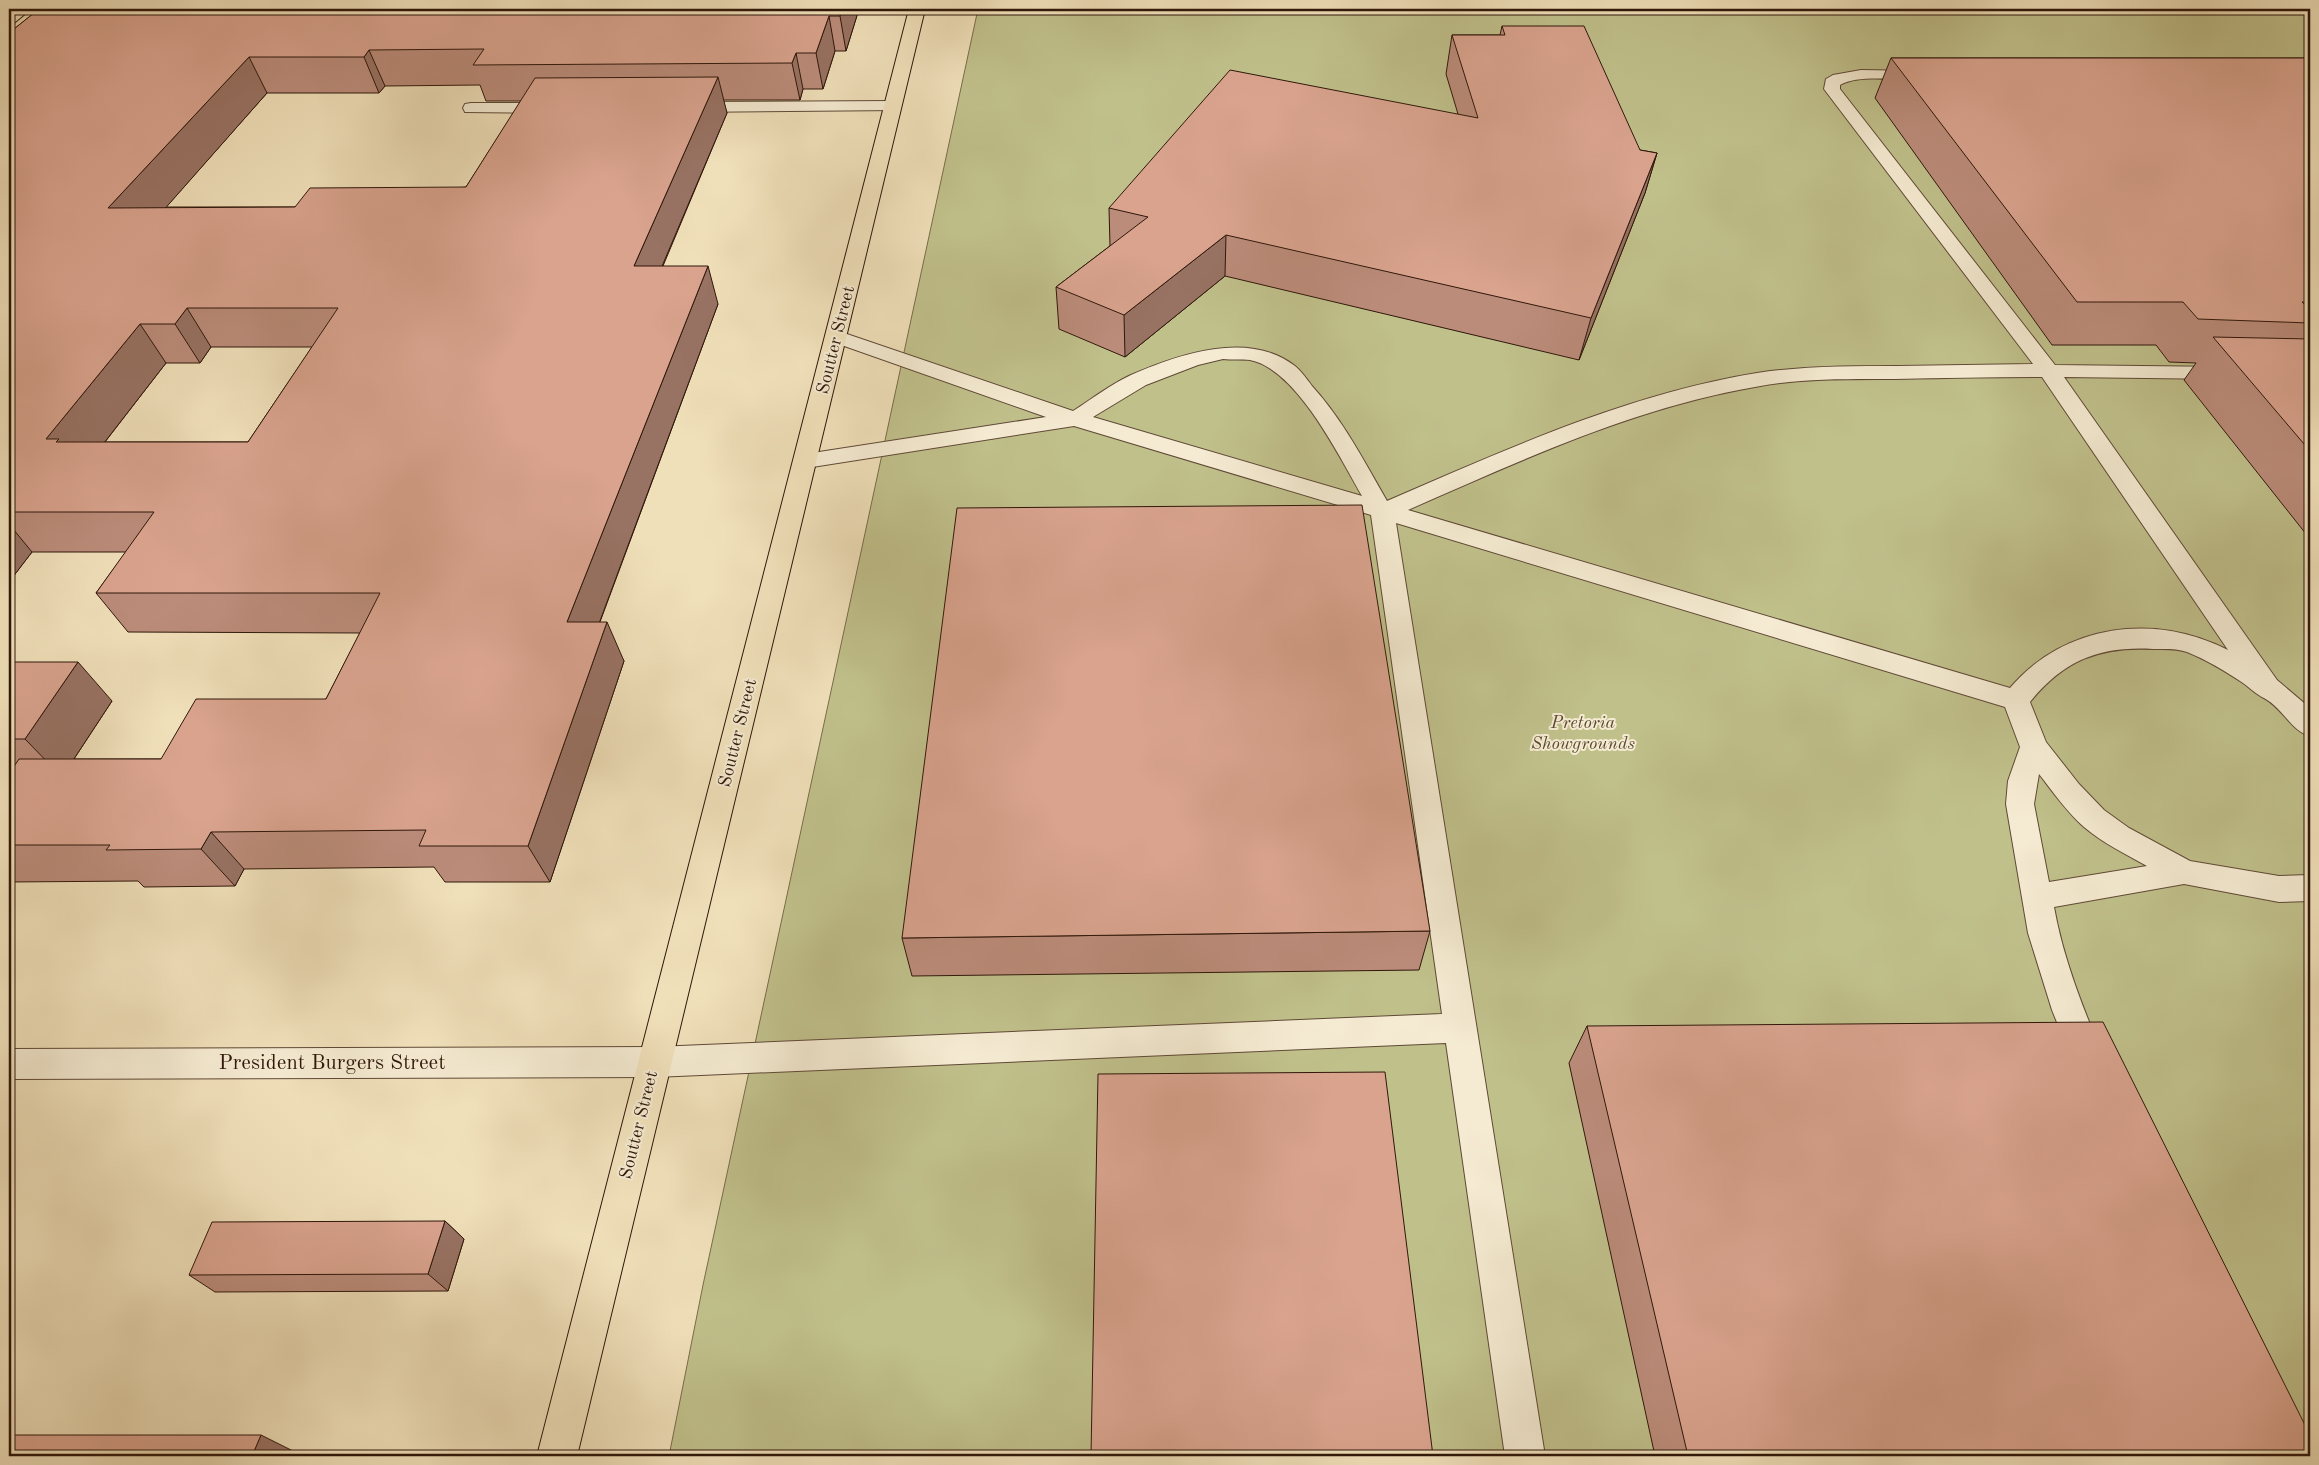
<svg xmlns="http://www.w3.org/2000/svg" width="2319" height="1465" viewBox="0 0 2319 1465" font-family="'Old Standard TT',serif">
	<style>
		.green { fill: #c0c08b; stroke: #786c4a }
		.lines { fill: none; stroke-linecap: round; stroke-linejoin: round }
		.lane-casing { stroke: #5f4936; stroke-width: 2 }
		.street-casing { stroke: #5f4936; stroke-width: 2 }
		.primary-casing { stroke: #2f170a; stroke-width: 2 }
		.lane { fill: #f5ebd2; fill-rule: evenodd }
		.street { fill: #f5ebd2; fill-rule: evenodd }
		.primary { fill: #f0e0ba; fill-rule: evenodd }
		.wall { fill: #bb8c7a; stroke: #2f170a; fill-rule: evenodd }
		.shaded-wall { fill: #987263; stroke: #2f170a }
		.building { fill: #d9a38e; stroke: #2f170a; fill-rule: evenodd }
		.labels { text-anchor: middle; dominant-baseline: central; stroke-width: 4; stroke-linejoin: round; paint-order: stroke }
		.street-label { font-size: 18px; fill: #2f170a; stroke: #f5ebd2 }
		.park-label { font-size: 18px; font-style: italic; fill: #5a4a31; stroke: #f5ebd2 }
		.near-street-label { font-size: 21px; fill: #2f170a; stroke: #f5ebd2 }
	</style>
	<rect width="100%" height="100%" fill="#f0e0ba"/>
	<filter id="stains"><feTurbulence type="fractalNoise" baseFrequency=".004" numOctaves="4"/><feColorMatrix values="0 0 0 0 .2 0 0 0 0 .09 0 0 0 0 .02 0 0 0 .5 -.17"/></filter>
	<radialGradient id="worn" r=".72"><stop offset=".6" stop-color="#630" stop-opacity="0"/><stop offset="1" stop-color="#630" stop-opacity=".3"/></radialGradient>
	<path class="green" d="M 978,9 L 2310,9 L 2310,1456 L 669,1456 L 703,1285 Z"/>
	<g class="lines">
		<defs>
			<path id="lane" d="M 1861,70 L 1921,71 L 1927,73 L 1929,76 L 1927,79 L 1921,81 C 1899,80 1859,74 1840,85 L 1840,89 L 2055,365 L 2227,367 L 2235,368 L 2238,373 L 2235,378 L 2227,379 L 2064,377 L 2277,680 L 2310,708 L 2310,736 C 2291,731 2283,708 2264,698 C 2257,695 2250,688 2243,683 C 2225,671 2207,660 2187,652 C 2176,648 2164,649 2153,649 C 2100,646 2064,660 2030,702 L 2046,742 L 2079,784 L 2104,810 L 2129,828 L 2190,861 L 2279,876 L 2310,875 L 2310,901 L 2279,902 L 2184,884 L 2054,907 C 2063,958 2083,1008 2103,1056 L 2099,1067 L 2087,1071 L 2075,1067 L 2052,1010 L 2028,933 L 2006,804 L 2008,781 L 2020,747 L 2005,707 L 1396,523 L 1545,1456 L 1505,1456 L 1446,1043 L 655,1077 L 643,1073 L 638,1062 L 643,1051 L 655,1047 L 1442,1014 L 1371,515 L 1074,426 L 806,468 L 798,466 L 795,461 L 798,456 L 806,454 L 1046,417 L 830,341 L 827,337 L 830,333 L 837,331 L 844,333 L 1073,411 C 1092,399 1111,384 1131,375 C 1179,354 1249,330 1295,366 C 1301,371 1307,379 1312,386 C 1343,420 1364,461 1387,501 C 1507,449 1628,394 1757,373 C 1804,366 1850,366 1897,366 C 1942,365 1987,365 2033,364 L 1824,89 L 1826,79 L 1833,75 ZM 1223,359 C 1232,360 1241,359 1250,360 C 1297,369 1340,458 1362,496 L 1093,417 L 1146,385 L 1198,365 ZM 2042,377 L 2228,650 C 2155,612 2064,624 2010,688 L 1408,510 C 1520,461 1633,408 1755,387 C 1801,378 1848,379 1895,379 C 1944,378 1993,377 2042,377 ZM 2039,774 C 2053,792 2067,812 2084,827 C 2103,843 2125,854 2147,866 L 2049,882 L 2034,804 Z
				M 893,101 L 899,102 L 901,106 L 899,110 L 687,112 L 681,111 L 679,107 L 681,103 L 687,102 Z
				M 471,103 L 554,103 L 560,104 L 562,108 L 560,112 L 554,113 L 465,112 L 463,108 L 465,104 Z"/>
			<path id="street" d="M 655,1047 L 667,1051 L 672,1062 L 667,1073 L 655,1077 L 9,1079 L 9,1049 Z"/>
			<path id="primary" d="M 14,9 L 31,9 L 14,23 L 9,25 L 9,13 Z
				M 909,9 L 925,9 L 577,1456 L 537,1456 Z"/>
		</defs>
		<use href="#lane" class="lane-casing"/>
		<use href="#street" class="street-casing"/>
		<use href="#primary" class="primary-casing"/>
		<use href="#lane" class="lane"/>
		<use href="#street" class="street"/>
		<use href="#primary" class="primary"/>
	</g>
	<path class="wall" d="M 39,9 L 859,9 L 846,51 L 835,51 L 823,89 L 803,89 L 800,100 L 723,100 L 727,113 L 663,266 L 718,304 L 600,622 L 624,661 L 550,882 L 445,882 L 434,867 L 244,869 L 235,886 L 144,887 L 138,881 L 9,882 L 9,662 L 112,701 L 74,759 L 161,759 L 326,699 L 360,633 L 128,632 L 96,593 L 126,552 L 32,552 L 9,582 L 9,33 ZM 480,85 L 486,101 L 521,101 L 466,187 L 295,207 L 166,207 L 267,93 L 379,93 L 385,86 ZM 211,347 L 312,347 L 248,442 L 105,442 L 166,363 L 200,363 Z
		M 1502,26 L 1640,150 L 1657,153 L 1645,193 L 1579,360 L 1225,276 L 1125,357 L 1059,329 L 1056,287 L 1110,246 L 1109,208 L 1458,114 L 1446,74 L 1452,35 L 1500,35 Z
		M 1891,58 L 2310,58 L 2310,539 L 2184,380 L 2196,363 L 2169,362 L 2156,345 L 2052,345 L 1875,98 Z
		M 1430,931 L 1419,970 L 912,976 L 902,938 Z
		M 1587,1026 L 2310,1456 L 1655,1456 L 1569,1063 Z
		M 445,1221 L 464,1239 L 448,1291 L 215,1292 L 189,1275 Z"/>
	<path class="shaded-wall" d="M 842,9 L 859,9 L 846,51 L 840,16 Z
		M 829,16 L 835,51 L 823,89 L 816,53 Z
		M 369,50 L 385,86 L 379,93 L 364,57 Z
		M 796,53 L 803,89 L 800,100 L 792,63 Z
		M 249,57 L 267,93 L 132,246 L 108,208 Z
		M 718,77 L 727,113 L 646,304 L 634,266 Z
		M 1657,153 L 1645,193 L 1579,360 L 1591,318 Z
		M 1226,235 L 1225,276 L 1125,357 L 1124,315 Z
		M 708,266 L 718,304 L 585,661 L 567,622 Z
		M 187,308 L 211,347 L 200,363 L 175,324 Z
		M 140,324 L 166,363 L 83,470 L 46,439 Z
		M 9,524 L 32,552 L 9,582 Z
		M 607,622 L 624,661 L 550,882 L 528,846 Z
		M 78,662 L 112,701 L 62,777 L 25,739 Z
		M 211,832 L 244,869 L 235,886 L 201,849 Z
		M 445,1221 L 464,1239 L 448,1291 L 428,1274 Z
		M 261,1435 L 303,1456 L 252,1456 Z"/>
	<path class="building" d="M 39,9 L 842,9 L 840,16 L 829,16 L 816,53 L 796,53 L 792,63 L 473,65 L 484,49 L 369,50 L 364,57 L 249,57 L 108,208 L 295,207 L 310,188 L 466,187 L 535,78 L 718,77 L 634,266 L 708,266 L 567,622 L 607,622 L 528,846 L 419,846 L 426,830 L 211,832 L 201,849 L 106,850 L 110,845 L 9,845 L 9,774 L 19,759 L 161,759 L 196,699 L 326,699 L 380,593 L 96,593 L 154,512 L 9,512 L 9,33 ZM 187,308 L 338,308 L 248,442 L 56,442 L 59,439 L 46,439 L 140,324 L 175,324 Z
		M 1502,26 L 1584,26 L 1640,150 L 1657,153 L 1591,318 L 1226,235 L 1124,315 L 1056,287 L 1148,217 L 1109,208 L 1230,70 L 1478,118 L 1452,35 L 1505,35 Z
		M 1891,58 L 2310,58 L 2310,302 L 2302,302 L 2310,310 L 2310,323 L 2198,319 L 2183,302 L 2077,302 Z
		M 2213,337 L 2310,339 L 2310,451 Z
		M 1362,505 L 1430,931 L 902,938 L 957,508 Z
		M 9,662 L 78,662 L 25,739 L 9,739 Z
		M 2103,1022 L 2310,1435 L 2310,1456 L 1688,1456 L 1587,1026 Z
		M 1385,1072 L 1433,1456 L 1091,1456 L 1098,1074 Z
		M 445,1221 L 428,1274 L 189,1275 L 212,1222 Z
		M 9,1435 L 261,1435 L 252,1456 L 9,1456 Z"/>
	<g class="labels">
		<g class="street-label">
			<text transform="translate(836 340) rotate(-76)">Soutter Street</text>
			<text transform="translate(738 733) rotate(-76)">Soutter Street</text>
			<text transform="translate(639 1125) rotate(-76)">Soutter Street</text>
		</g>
		<g class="park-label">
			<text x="1583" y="723">Pretoria<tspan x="1583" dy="21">Showgrounds</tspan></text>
		</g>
		<g class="near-street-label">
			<text x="332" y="1063">President Burgers Street</text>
		</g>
	</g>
	<rect width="2319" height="1465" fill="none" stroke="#f0e0ba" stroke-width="30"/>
	<rect x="10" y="10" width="2299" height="1445" fill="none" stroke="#2f170a" stroke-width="2.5"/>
	<rect x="15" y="15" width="2289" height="1435" fill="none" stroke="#2f170a"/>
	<rect width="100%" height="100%" filter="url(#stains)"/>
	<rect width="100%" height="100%" fill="url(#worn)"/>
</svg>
